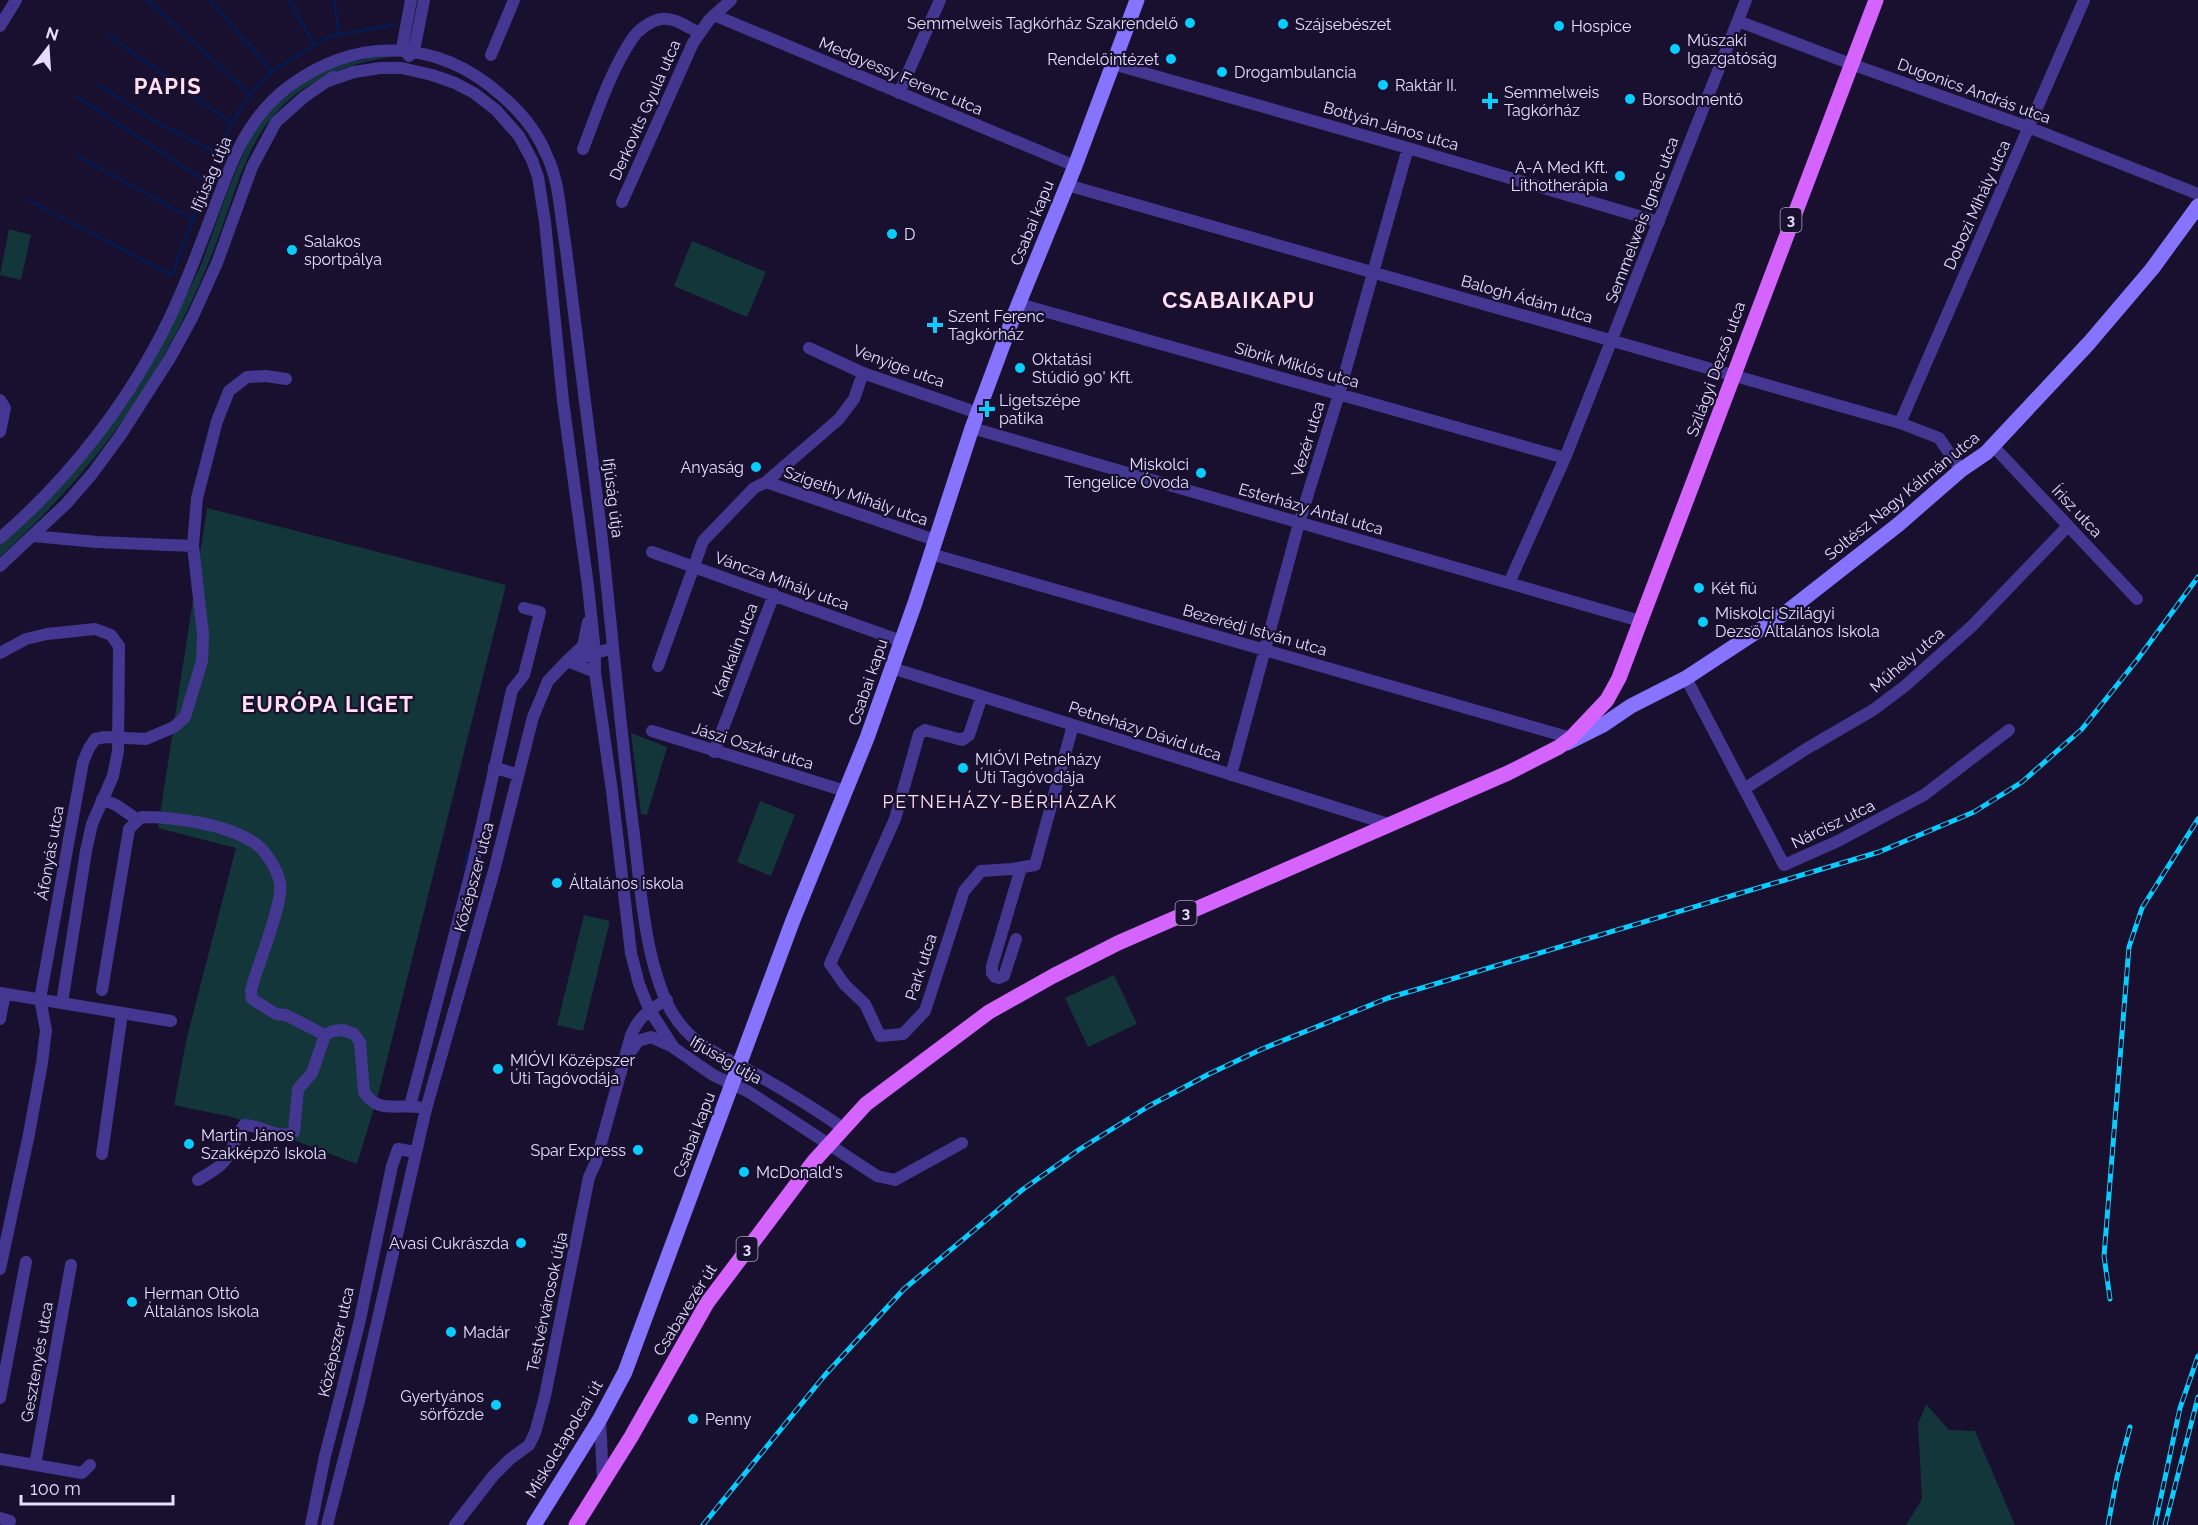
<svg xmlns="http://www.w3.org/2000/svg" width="2198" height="1525" viewBox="0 0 2198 1525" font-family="Raleway,sans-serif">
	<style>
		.green { fill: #123639 }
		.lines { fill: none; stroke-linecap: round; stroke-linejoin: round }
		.stream { stroke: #061a50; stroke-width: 3 }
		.street { stroke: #443791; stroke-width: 12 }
		.secondary { stroke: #8674ff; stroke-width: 15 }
		.primary { stroke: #d564ff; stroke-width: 15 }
		.rail-casing { stroke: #09ccff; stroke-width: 5 }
		.rail { stroke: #18102e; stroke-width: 3; stroke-dasharray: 9; stroke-linecap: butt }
		.poi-dot { fill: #09ccff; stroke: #18102e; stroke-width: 2 }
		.labels { text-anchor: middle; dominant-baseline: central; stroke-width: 4.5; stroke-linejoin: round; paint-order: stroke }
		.shield { fill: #18102e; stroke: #a7a0c0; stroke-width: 1.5 }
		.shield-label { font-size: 15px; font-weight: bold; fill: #e4ddff }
		.poi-label { font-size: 16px; fill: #e4ddff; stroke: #18102e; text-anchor: start }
		.street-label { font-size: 16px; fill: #e4ddff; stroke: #18102e }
		.neighbourhood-label { font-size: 18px; letter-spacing: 1.5px; fill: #ffdff0; stroke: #18102e }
		.district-label { font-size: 22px; font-weight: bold; letter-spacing: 1.5px; fill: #ffdff0; stroke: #18102e }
	</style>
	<rect width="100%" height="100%" fill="#18102e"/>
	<path class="green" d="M 381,56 L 400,56 C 342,62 287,86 257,139 C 239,171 230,208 217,241 C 202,281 184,320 163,357 C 121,433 64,498 0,557 L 0,545 L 29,519 L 164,341 L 201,265 L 228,190 L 251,135 L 270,110 L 299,85 L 334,66 Z
		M 9,229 L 31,235 L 21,280 L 0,275 Z
		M 692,241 L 766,272 L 747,317 L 674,286 Z
		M 207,508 L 506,585 L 378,1095 L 357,1164 L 232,1117 L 174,1105 L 187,1037 L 236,848 L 158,828 Z
		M 631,733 L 667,747 L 647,815 L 641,814 Z
		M 760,801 L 795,815 L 771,876 L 737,862 Z
		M 584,915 L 610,921 L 583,1031 L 557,1025 Z
		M 1114,975 L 1137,1024 L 1088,1047 L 1065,998 Z
		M 1926,1404 L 1949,1430 L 1975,1431 L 2015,1525 L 1906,1525 L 1922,1499 L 1918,1424 Z"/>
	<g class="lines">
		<path class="stream" d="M 147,0 L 250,94
			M 210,0 L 272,71
			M 289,0 L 314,44
			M 334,0 L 339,34
			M 108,35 L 231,122
			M 99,85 L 158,123 L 217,153
			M 76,96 L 206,181
			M 77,156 L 193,219
			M 28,200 L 172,275 L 217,154 L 232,123 L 250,94 L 272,71 L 330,36 L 394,25
			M 464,867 L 468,851"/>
		<path class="street" d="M 714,15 L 1075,166
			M 1738,21 L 1851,64 L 2028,127 L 2198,194
			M 0,26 L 16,0
			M 408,55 L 403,43 L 411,0
			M 491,55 L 514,0
			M 409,56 L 414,51 L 424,0
			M 1113,64 L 1408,148 L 1659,222
			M 328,81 L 354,72 L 380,68 L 402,68 L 432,75 L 455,83 L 474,93 L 496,110 L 519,136 L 532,160 L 538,177 L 545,222 L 563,401 L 588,586 L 595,652 L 595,672 L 612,791 L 631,953 L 639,984 L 649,1009 L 674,1048 L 713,1075 L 749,1092 L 877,1176 L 895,1180 L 962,1143
			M 899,93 L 940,0
			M 583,149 C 597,113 610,72 632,39 C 638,30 650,21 661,19 C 675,17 688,28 700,33
			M 1067,185 L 1900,423 L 1939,438 L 1961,470
			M 622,202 L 693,43 L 709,20 L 731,0
			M 1019,304 L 1565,458
			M 809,348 L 863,373 L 978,413
			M 0,400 L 5,408 L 0,432
			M 1900,423 L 2084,0
			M 972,428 L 1640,621
			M 1993,446 L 2137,599
			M 766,482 L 935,540
			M 33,536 L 97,542 L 193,546
			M 0,538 C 69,479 131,399 170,317 C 187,282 200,245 214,209 C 231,162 247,118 288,87 C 356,36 437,38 501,95 C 521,112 537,131 547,156 C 557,177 559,199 562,222 C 568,260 572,299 577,337 C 587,421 599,504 607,588 C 615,665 622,742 632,819 C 640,877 643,957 670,1009 C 692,1049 726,1056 761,1077 C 789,1093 817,1110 844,1129
			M 652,552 L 901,641
			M 931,554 L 1571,738
			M 0,566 L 66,504 L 92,474 L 120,436 L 170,358 L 193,316 L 217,263 L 252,167 L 276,122 L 304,97 L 333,77
			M 1509,583 L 1565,458 L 1746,0
			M 588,622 L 583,646 L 567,661 L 595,672
			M 0,653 L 26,639 L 47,634 L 95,629 L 111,635 L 119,646 L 118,751 L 113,776 L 92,824 L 86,851 L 62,1003
			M 658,666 L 703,541 L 754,488 L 766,482 L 839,419 L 854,399 L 863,373
			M 892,668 L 1388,824
			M 1686,678 L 1784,865 L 1838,841 L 1924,795 L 2009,730
			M 982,696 L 969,735 L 962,740 L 925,730 L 919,734 L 895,819 L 830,964 L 845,985 L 865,1004 L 880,1036 L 903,1034 L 925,1011 L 964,891 L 981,871 L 1012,869 L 1035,865 L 1073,725
			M 652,731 L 845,791
			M 714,752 L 774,594
			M 494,767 L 518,775
			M 1231,775 L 1299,523 L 1339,394 L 1408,148
			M 1744,789 L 1806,749 L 1873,710 L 1905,686 L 1972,626 L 2068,526
			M 138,820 L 142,817 C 175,817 225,824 253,842 C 265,849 277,869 280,883 C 284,900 260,960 254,980 L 251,991 L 252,999 L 276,1014 L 286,1015 L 325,1035
			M 1016,939 L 1004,976 L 999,978 L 995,977 L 992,973 L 992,966 L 1021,868
			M 102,990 L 129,829 L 138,820 L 116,805 L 102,799
			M 0,993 L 171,1021
			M 0,1019 L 5,994
			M 629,1054 L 638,1041 L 651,1037 L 671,1046
			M 410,1106 L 473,864 L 512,690 L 524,675 L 540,612 L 524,608
			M 102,1154 L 122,1013
			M 198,1180 C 209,1173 222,1167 228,1156 C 234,1146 237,1135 244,1125 C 259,1124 280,1141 294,1132 L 298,1089 L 312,1073 L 325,1035 L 333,1031 L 343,1030 L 354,1034 L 360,1042 L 364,1092 C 378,1114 397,1104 418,1107
			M 0,1269 L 29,1134 L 42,1063 L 46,1030 L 40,999 L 83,762 L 89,748 L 95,739 L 105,737 L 146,739 L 174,727 L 185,717 L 202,661 L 203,634 L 193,546 L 197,498 L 217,421 L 229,391 L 247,377 L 266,376 L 286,379
			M 0,1398 L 26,1262
			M 600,1419 L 603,1481
			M 0,1459 L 82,1473 L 90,1465
			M 35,1465 L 71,1265
			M 0,1518 L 10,1521
			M 311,1525 L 325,1456 L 359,1324 L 392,1166 L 398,1149 L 415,1152
			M 327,1525 L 359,1401 L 426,1109 L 494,871 L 533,717 L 548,681 L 567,661 L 610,649
			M 455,1525 L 493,1476 L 510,1459 L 529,1445 L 535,1433 L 545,1396 L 589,1177 L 596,1162 L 631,1035 C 639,1017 649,1009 667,1000"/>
		<path class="secondary" d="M 1567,743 L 1603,725 L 1631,706 L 1686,678 L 1788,611 L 1899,524 L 1961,470 L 1986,453 L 2089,343 L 2152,269 L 2198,206
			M 534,1525 L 600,1419 L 625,1372 L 793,920 L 867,738 L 915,603 L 972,428 L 1014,315 L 1075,166 L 1137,0"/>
		<path class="primary" d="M 576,1525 L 631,1437 L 707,1303 L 814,1161 L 866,1104 L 989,1012 L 1053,976 L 1118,943 L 1508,773 L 1559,747 L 1571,738 L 1607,700 L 1619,678 L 1876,0"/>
		<defs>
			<path id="rail" d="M 2110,1299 L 2104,1256 L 2129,947 L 2142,908 L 2198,819
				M 703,1525 L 825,1375 L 904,1289 L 1022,1190 L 1080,1149 L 1149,1106 L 1209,1074 L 1262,1049 L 1388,998 L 1879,852 L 1974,812 L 2022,782 L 2082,729 L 2137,660 L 2198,577
				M 2108,1525 L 2117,1477 L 2130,1427
				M 2155,1525 L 2180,1408 L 2198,1356
				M 2165,1525 L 2198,1397"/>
		</defs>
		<use href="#rail" class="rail-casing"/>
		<use href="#rail" class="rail"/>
	</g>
	<g class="poi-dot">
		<circle cx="1190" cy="23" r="6"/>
		<circle cx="1283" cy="24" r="6"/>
		<circle cx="1559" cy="26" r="6"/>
		<circle cx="1675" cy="49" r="6"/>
		<circle cx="1171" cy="59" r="6"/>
		<circle cx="1222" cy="72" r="6"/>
		<circle cx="1383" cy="85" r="6"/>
		<circle cx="1630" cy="99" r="6"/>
		<path d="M1487 92h6v6h6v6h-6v6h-6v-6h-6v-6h6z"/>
		<circle cx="1620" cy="176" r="6"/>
		<circle cx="892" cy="234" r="6"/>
		<circle cx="292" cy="250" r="6"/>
		<path d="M932 316h6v6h6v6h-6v6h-6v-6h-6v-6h6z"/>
		<circle cx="1020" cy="368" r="6"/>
		<path d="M984 400h6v6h6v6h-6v6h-6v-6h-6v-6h6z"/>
		<circle cx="756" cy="467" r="6"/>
		<circle cx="1201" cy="473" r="6"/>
		<circle cx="1699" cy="588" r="6"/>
		<circle cx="1703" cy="622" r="6"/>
		<circle cx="963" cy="768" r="6"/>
		<circle cx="557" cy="883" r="6"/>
		<circle cx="498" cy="1069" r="6"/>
		<circle cx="189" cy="1144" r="6"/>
		<circle cx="638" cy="1150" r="6"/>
		<circle cx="744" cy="1172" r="6"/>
		<circle cx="521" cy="1243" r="6"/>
		<circle cx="132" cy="1302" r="6"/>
		<circle cx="451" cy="1332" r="6"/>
		<circle cx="496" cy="1405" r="6"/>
		<circle cx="693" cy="1419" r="6"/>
	</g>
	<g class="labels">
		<g class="shield">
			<rect x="1780.5" y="208" width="21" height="24" rx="4.5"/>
			<rect x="1175.5" y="901" width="21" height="24" rx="4.5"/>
			<rect x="736.5" y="1237" width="21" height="24" rx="4.5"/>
		</g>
		<g class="shield-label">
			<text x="1791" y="220">3</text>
			<text x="1186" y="913">3</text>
			<text x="747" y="1249">3</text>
		</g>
		<g class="poi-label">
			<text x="1178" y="23" text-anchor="end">Semmelweis Tagkórház Szakrendelő</text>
			<text x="1295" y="24">Szájsebészet</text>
			<text x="1571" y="26">Hospice</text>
			<text x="1687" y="40">Műszaki<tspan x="1687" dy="18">Igazgatóság</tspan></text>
			<text x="1159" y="59" text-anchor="end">Rendelőintézet</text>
			<text x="1234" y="72">Drogambulancia</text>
			<text x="1395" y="85">Raktár II.</text>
			<text x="1504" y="92">Semmelweis<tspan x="1504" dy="18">Tagkórház</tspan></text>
			<text x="1642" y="99">Borsodmentő</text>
			<text x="1608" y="167" text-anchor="end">A-A Med Kft.<tspan x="1608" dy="18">Lithotherápia</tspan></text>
			<text x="904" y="234">D</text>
			<text x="304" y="241">Salakos<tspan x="304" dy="18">sportpálya</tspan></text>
			<text x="948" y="316">Szent Ferenc<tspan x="948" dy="18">Tagkórház</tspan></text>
			<text x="1032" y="359">Oktatási<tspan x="1032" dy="18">Stúdió 90' Kft.</tspan></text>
			<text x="999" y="400">Ligetszépe<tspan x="999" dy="18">patika</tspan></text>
			<text x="1189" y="464" text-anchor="end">Miskolci<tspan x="1189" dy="18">Tengelice Óvoda</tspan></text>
			<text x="744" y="467" text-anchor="end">Anyaság</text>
			<text x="1711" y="588">Két fiú</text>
			<text x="1715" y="613">Miskolci Szilágyi<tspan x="1715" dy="18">Dezső Általános Iskola</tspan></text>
			<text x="975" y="759">MIÓVI Petneházy<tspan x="975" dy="18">Úti Tagóvodája</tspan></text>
			<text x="569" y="883">Általános iskola</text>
			<text x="510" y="1060">MIÓVI Középszer<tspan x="510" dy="18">Úti Tagóvodája</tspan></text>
			<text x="201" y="1135">Martin János<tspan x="201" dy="18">Szakképző Iskola</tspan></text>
			<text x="626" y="1150" text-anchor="end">Spar Express</text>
			<text x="756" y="1172">McDonald's</text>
			<text x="509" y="1243" text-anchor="end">Avasi Cukrászda</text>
			<text x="144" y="1293">Herman Ottó<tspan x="144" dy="18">Általános Iskola</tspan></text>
			<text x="463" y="1332">Madár</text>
			<text x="484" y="1396" text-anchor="end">Gyertyános<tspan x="484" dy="18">sörfőzde</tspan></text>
			<text x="705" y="1419">Penny</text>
		</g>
		<g class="street-label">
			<text transform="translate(901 76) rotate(23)">Medgyessy Ferenc utca</text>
			<text transform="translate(1974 91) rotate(20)">Dugonics András utca</text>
			<text transform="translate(645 110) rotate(-66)">Derkovits Gyula utca</text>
			<text transform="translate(1391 126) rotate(16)">Bottyán János utca</text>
			<text transform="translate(211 174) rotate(-67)">Ifjúság útja</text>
			<text transform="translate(1977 205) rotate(-66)">Dobozi Mihály utca</text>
			<text transform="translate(1642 220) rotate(-69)">Semmelweis Ignác utca</text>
			<text transform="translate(1032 223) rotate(-68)">Csabai kapu</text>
			<text transform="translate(1527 299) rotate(16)">Balogh Ádám utca</text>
			<text transform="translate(1297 365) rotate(16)">Sibrik Miklós utca</text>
			<text transform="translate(899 366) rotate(20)">Venyige utca</text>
			<text transform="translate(1716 369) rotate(-70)">Szilágyi Dezső utca</text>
			<text transform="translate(1308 439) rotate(-73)">Vezér utca</text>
			<text transform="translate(856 496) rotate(19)">Szigethy Mihály utca</text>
			<text transform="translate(1902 496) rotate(-39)">Soltész Nagy Kálmán utca</text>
			<text transform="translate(613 498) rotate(83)">Ifjúság útja</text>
			<text transform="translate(1311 509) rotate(16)">Esterházy Antal utca</text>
			<text transform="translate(2077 511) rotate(47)">Írisz utca</text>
			<text transform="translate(782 581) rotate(20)">Váncza Mihály utca</text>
			<text transform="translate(1255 630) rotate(16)">Bezerédj István utca</text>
			<text transform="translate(735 650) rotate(-69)">Kankalin utca</text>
			<text transform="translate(1907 660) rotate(-40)">Műhely utca</text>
			<text transform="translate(868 682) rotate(-71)">Csabai kapu</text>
			<text transform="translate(1145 731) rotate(18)">Petneházy Dávid utca</text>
			<text transform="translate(753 746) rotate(17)">Jászi Oszkár utca</text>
			<text transform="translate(1833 824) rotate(-26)">Nárcisz utca</text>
			<text transform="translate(50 853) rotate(-80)">Áfonyás utca</text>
			<text transform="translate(474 877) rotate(-75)">Középszer utca</text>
			<text transform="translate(921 967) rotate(-72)">Park utca</text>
			<text transform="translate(726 1060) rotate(30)">Ifjúság útja</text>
			<text transform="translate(694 1135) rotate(-69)">Csabai kapu</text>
			<text transform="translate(547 1302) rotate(-78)">Testvérvárosok útja</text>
			<text transform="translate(685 1310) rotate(-58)">Csabavezér út</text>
			<text transform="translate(336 1342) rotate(-77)">Középszer utca</text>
			<text transform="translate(37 1362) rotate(-80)">Gesztenyés utca</text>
			<text transform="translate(564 1439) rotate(-59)">Miskolctapolcai út</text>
		</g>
		<g class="neighbourhood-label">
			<text x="1000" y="801">PETNEHÁZY-BÉRHÁZAK</text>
		</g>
		<g class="district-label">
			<text x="168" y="86">PAPIS</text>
			<text x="1239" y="300">CSABAIKAPU</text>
			<text x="328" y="704">EURÓPA LIGET</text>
		</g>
	</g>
	<g transform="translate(48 48) rotate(17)" stroke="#18102e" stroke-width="4.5" paint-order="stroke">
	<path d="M0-4.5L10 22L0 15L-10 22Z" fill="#e4ddff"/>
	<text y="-9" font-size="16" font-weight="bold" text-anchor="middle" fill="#e4ddff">N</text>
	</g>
	<path d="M21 1495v9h152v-9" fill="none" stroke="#e4ddff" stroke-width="3"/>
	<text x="30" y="1495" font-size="18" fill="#e4ddff" stroke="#18102e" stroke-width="4.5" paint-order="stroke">100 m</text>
</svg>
